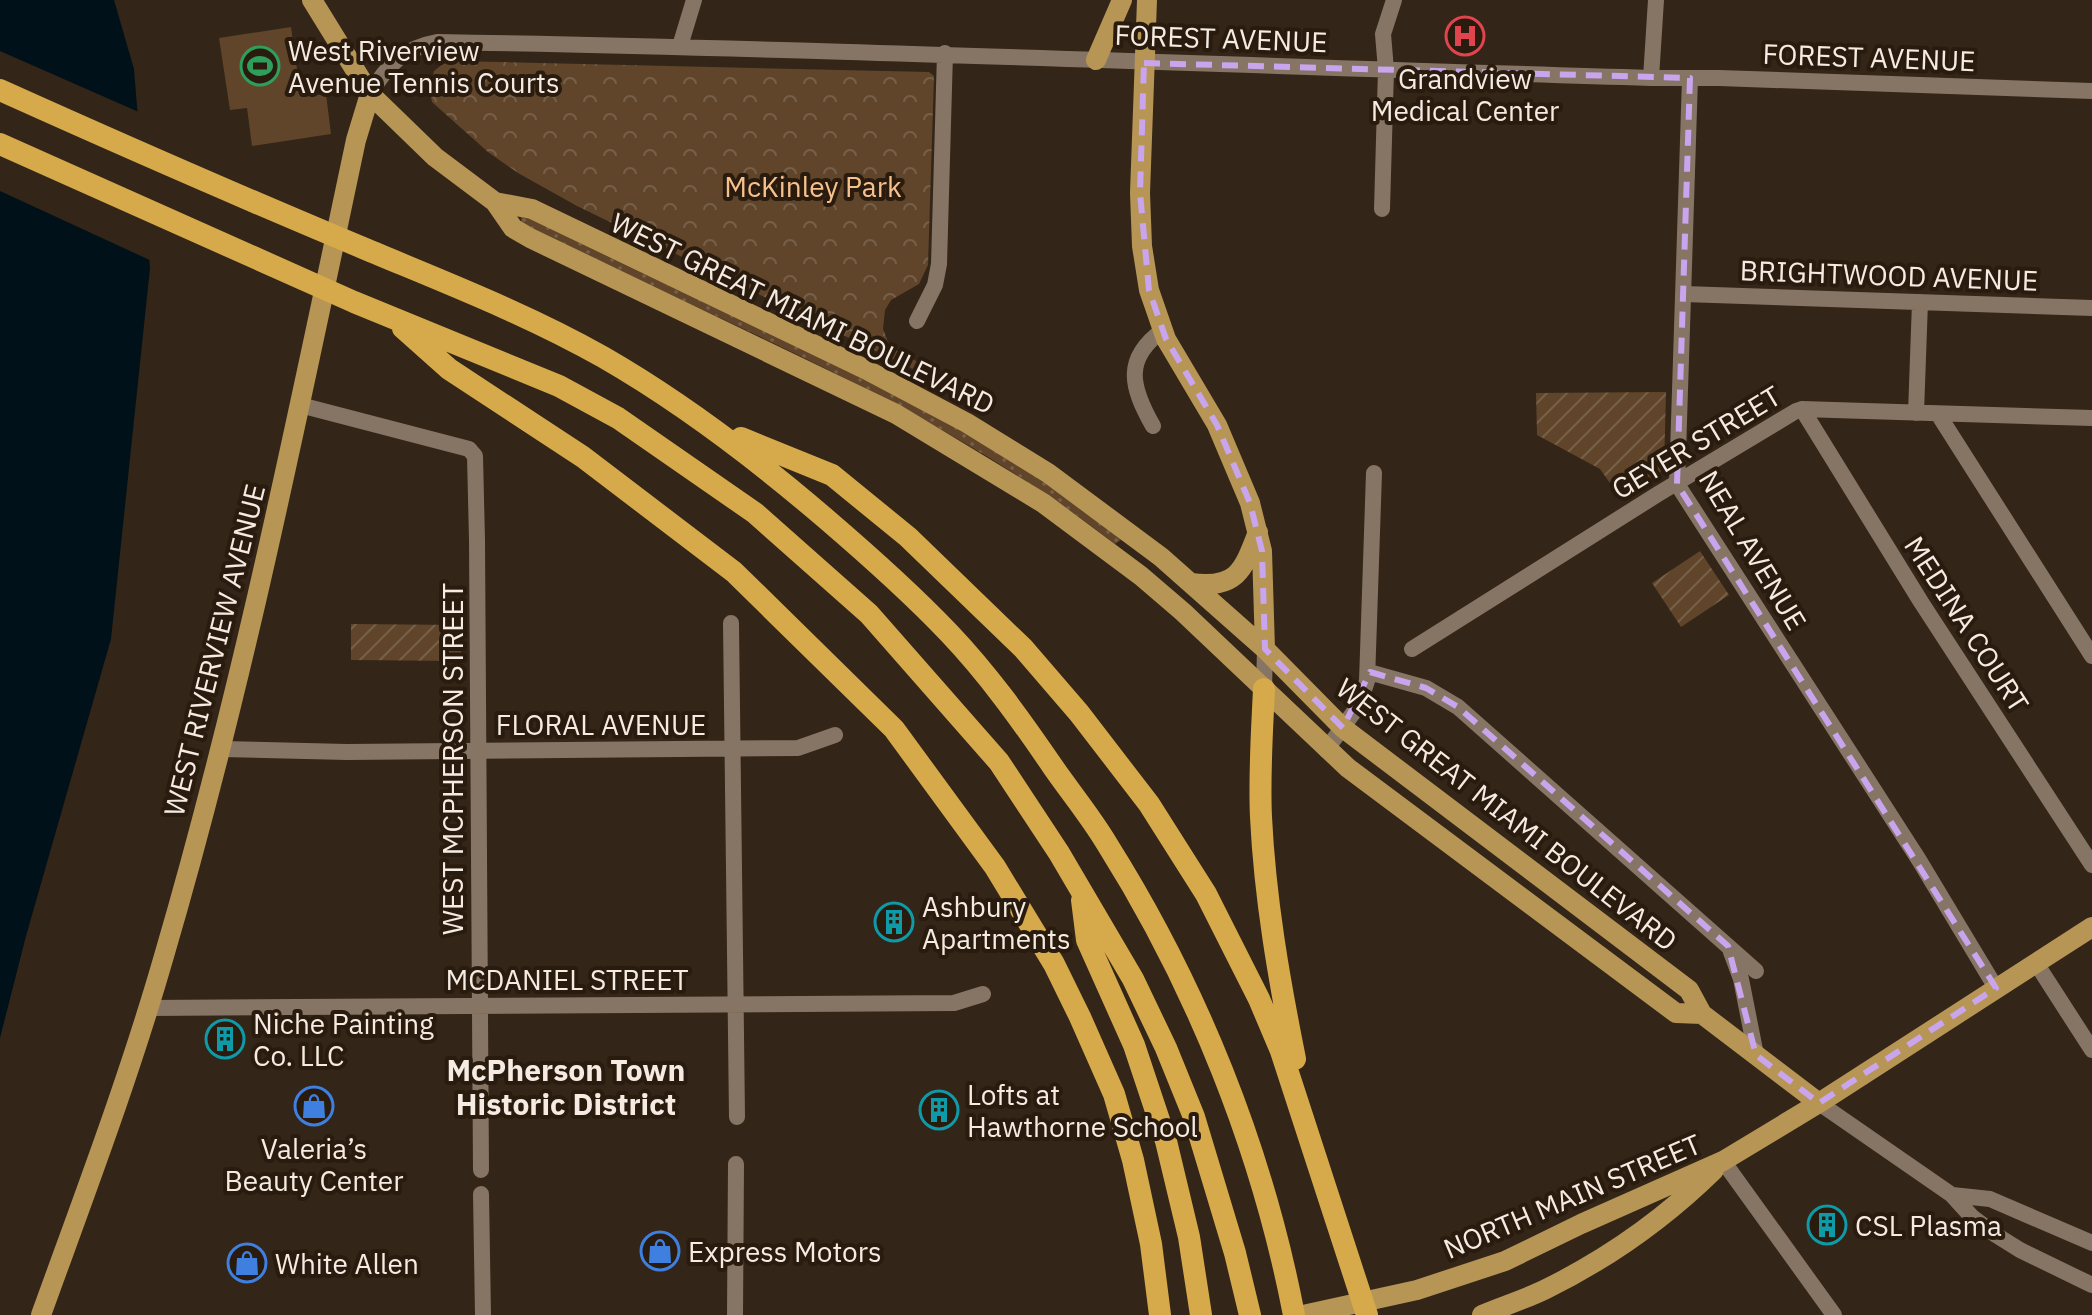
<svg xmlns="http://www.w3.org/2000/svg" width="2092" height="1315" viewBox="0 0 2092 1315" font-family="'IBM Plex Sans',sans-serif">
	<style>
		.grass { fill: url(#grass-dots) }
		.park { fill: url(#park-crowns) }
		.garden { fill: url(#garden-furrows) }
		.pitch { fill: #60452a }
		.water { fill: #00111a }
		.pier { fill: #332517 }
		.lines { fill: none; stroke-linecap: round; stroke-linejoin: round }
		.minor { stroke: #867565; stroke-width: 16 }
		.major { stroke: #b69555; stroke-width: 20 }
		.highway { stroke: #d6aa4b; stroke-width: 22 }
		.marked { fill: none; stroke: #c9a5ee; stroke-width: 6; stroke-dasharray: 16 10; stroke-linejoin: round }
		.labels { text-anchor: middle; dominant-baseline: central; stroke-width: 8; stroke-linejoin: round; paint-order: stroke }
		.street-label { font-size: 28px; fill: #f5ebe2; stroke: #291b0e }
		.poi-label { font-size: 28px; fill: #f5ebe2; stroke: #291b0e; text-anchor: start }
		.park-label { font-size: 28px; fill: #f7c18d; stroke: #291b0e }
		.neighbourhood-label { font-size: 30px; font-weight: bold; fill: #f5ebe2; stroke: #291b0e }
	</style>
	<defs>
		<pattern id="grass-dots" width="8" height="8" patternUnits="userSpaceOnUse" patternTransform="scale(2)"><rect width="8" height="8" fill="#60452a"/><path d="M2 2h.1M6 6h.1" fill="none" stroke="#776049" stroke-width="1.8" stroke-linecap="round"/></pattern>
		<pattern id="park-crowns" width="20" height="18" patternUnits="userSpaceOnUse" patternTransform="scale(2)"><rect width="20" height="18" fill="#60452a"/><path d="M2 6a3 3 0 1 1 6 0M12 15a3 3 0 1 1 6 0" fill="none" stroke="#776049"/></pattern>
		<pattern id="garden-furrows" width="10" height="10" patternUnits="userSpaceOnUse" patternTransform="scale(2)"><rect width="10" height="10" fill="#60452a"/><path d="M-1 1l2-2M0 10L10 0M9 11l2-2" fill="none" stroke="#776049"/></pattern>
	</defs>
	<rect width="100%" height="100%" fill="#332517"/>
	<path class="grass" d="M 525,215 C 695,305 879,370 1039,478 C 1061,494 1106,520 1121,540 L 1115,544 C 948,414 751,334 561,244 L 521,222 L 521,216 Z"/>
	<path class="park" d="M 453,61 L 929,72 L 934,76 L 928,265 L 919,284 L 891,300 L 885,310 L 883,329 L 890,347 L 946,377 L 946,385 L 577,206 L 518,173 L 488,152 L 432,102 L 429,89 L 434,71 L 443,64 Z"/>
	<path class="garden" d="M 1666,392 L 1664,469 L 1622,500 L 1600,469 L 1537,435 L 1536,393 Z
		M 1700,551 L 1729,595 L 1681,627 L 1652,583 Z
		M 351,624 L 462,625 L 461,661 L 351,660 Z"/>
	<path class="pitch" d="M 291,27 L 301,97 L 326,94 L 331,134 L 252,146 L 247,108 L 230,110 L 219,38 Z"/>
	<path class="water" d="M 0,0 L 114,0 L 134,69 L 150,268 L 111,639 L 26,936 L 0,1038 Z"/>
	<path class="pier" d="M 0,51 L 141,113 L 154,262 L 0,191 Z"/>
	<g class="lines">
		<path class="minor" d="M 680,46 L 694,0
			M 1651,78 L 1656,0
			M 1690,78 L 1677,484 L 1919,860 L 1996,988
			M 370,94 C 387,65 404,48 438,42 C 842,49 1246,66 1651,78 L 1719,78 L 2092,91
			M 1382,209 L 1386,70 L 1383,34 L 1394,0
			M 1684,294 L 2092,308
			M 917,321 L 935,285 L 939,264 L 945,53
			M 300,405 L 469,449 L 475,456 L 477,540 L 481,1170
			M 1802,409 L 1921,602 L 2092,865
			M 1916,413 L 1920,302
			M 1938,414 L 2092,656
			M 1153,426 C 1131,387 1123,359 1163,330
			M 731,623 L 737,1117
			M 1412,649 L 1658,494 L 1796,411 L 1802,409 L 2092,418
			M 1369,672 L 1426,688 L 1458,707 L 1756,971
			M 1264,689 L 1265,649
			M 221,749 L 347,752 L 798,748 L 835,735
			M 1326,750 L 1359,705 L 1367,681 L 1374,473
			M 1731,952 L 1741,979 L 1756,1055
			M 2036,963 L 2092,1050
			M 149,1008 L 954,1003 L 983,994
			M 1819,1103 L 1952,1195 L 1972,1217 L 1996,1235 L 2020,1250 L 2092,1285
			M 1723,1161 L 1834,1315
			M 481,1194 L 483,1315
			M 1952,1195 L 1990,1199 L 2092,1243
			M 735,1315 L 736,1164"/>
		<path class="major" d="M 312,0 L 370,94 L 435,157 L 495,202 L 532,209 L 865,369 L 967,423 L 1048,473 L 1161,557 L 1265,649 L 1343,728 L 1689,990 L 1702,1014 L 1819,1103
			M 1147,0 L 1140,193 L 1142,246 L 1149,290 L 1166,339 L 1217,425 L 1250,503 L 1262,551 L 1265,649
			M 1096,60 L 1122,0
			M 495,202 L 513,228 L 530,238 L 896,414 L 1043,503 L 1141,576 L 1183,612 L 1348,768 L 1676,1013 L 1702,1014
			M 1191,583 C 1237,589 1243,571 1258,532
			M 41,1315 C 84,1196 129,1078 164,956 C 243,687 298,413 356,140 L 370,94
			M 1303,1315 L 1417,1290 L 1505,1261 L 1581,1224 L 1723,1161 L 1819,1103 L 2092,927
			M 1482,1315 C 1503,1306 1526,1299 1546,1289 C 1607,1259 1666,1217 1714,1170"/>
		<path class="highway" d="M 0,90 C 120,144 241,197 363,248 C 444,282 527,314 603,357 C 683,403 755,458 825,518 C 867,554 910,592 949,633 C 988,674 1021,720 1053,767 C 1071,793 1091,817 1107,844 C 1197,987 1262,1149 1294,1315
			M 0,144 L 354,302 L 559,386 L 618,418 L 755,513 L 869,614 L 999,762 L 1059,853 L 1133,979 L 1166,1048 L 1194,1117 L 1235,1253 L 1250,1315
			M 403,328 L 449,369 L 583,457 L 734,572 L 894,729 L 995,867 L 1054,964 L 1080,1017 L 1114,1094 L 1133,1160 L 1151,1244 L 1160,1315
			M 741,438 L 832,475 L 908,537 L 1023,648 L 1079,713 L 1149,804 L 1206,894 L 1259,999 L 1281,1051 L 1367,1315
			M 1264,689 C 1262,732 1259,775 1261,817 C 1265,899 1279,979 1295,1059
			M 1082,900 L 1087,940 L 1134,1045 L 1166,1141 L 1189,1237 L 1201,1315"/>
	</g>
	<path class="marked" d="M 1144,63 L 1690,78 L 1677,484 L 1996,988 L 1819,1103 L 1756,1055 L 1728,946 L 1458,707 L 1426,688 L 1370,672 L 1343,728 L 1265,649 L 1262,551 L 1250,503 L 1217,425 L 1166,339 L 1149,290 L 1140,193 Z"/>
	<defs>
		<symbol id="hospital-ring" viewBox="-11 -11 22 22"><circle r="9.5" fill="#291b0e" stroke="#e0444e" stroke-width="1.5"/><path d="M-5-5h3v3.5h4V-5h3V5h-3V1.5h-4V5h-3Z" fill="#e0444e"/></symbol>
		<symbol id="stadium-ring" viewBox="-11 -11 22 22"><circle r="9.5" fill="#291b0e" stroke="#2e9e5b" stroke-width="1.5"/><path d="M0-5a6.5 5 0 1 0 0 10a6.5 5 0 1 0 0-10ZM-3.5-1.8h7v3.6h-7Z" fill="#2e9e5b"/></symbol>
		<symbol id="building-ring" viewBox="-11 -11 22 22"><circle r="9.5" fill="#291b0e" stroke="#0f9aa8" stroke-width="1.5"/><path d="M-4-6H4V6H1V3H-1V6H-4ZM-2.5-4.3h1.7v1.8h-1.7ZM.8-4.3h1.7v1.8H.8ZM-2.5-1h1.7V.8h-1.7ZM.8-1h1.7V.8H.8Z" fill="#0f9aa8"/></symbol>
		<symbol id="shop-ring" viewBox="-11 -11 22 22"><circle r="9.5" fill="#291b0e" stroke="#3f7fe0" stroke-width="1.5"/><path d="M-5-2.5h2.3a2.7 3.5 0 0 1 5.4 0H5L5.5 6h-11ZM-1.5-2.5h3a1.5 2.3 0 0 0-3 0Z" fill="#3f7fe0"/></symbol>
	</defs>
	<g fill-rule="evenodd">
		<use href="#hospital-ring" x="1443" y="14" width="44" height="44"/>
		<use href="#stadium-ring" x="238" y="44" width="44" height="44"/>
		<use href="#building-ring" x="872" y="900" width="44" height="44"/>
		<use href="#building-ring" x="203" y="1017" width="44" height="44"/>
		<use href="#shop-ring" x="292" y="1084" width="44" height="44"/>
		<use href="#building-ring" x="917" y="1088" width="44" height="44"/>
		<use href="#building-ring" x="1805" y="1203" width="44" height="44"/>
		<use href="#shop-ring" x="638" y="1229" width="44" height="44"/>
		<use href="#shop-ring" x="225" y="1241" width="44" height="44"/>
	</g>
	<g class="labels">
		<g class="street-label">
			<text transform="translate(1221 38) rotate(2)">FOREST AVENUE</text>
			<text transform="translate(1869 57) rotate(2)">FOREST AVENUE</text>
			<text transform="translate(1889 275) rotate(2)">BRIGHTWOOD AVENUE</text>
			<text transform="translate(803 313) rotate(26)">WEST GREAT MIAMI BOULEVARD</text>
			<text transform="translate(1696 442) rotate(-31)">GEYER STREET</text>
			<text transform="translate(1753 550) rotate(59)">NEAL AVENUE</text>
			<text transform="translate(1967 624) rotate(57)">MEDINA COURT</text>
			<text transform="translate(214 650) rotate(-76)">WEST RIVERVIEW AVENUE</text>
			<text x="601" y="724">FLORAL AVENUE</text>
			<text transform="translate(452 759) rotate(-90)">WEST MCPHERSON STREET</text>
			<text transform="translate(1507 814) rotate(38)">WEST GREAT MIAMI BOULEVARD</text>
			<text x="567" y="979">MCDANIEL STREET</text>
			<text transform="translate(1572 1196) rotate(-23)">NORTH MAIN STREET</text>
		</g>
		<g class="poi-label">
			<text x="288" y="50">West Riverview<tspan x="288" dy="32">Avenue Tennis Courts</tspan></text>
			<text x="1465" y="78" text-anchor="middle">Grandview<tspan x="1465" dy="32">Medical Center</tspan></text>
			<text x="922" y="906">Ashbury<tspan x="922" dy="32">Apartments</tspan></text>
			<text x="253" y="1023">Niche Painting<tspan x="253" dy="32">Co. LLC</tspan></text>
			<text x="967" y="1094">Lofts at<tspan x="967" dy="32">Hawthorne School</tspan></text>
			<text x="314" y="1148" text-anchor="middle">Valeria’s<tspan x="314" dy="32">Beauty Center</tspan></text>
			<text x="1855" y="1225">CSL Plasma</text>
			<text x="688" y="1251">Express Motors</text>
			<text x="275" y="1263">White Allen</text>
		</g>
		<g class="park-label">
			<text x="813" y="186">McKinley Park</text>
		</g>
		<g class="neighbourhood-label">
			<text x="566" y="1069">McPherson Town<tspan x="566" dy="34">Historic District</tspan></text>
		</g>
	</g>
</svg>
